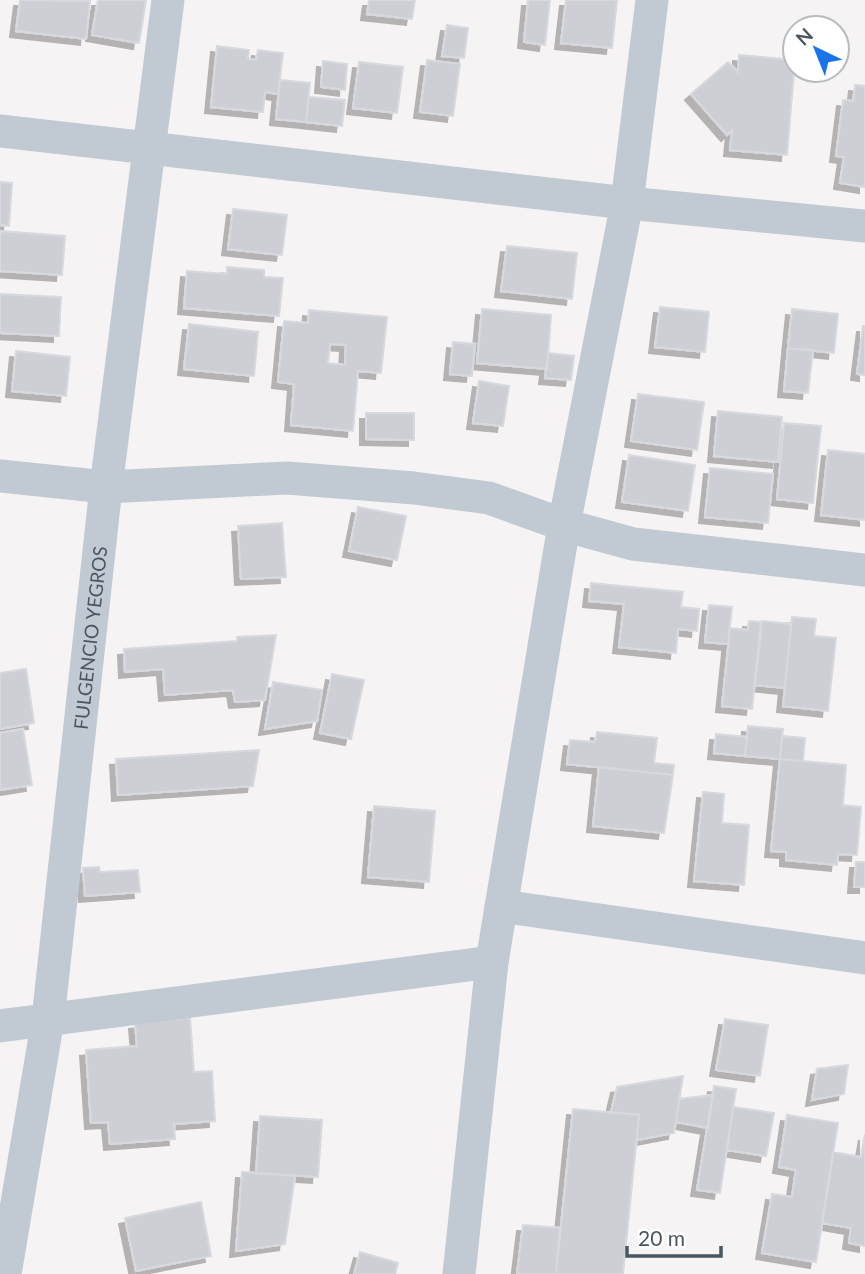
<svg xmlns="http://www.w3.org/2000/svg" width="865" height="1274" viewBox="0 0 865 1274" font-family="Lato,sans-serif">
	<style>
		.building { fill: #cdcfd5; stroke: #d7d9de; stroke-width: 2; fill-rule: evenodd; filter: url(#shadow) }
		.lines { fill: none; stroke-linecap: round; stroke-linejoin: round }
		.minor { stroke: #c1cad2; stroke-width: 33 }
		.labels { text-anchor: middle; dominant-baseline: central; stroke-width: 5; stroke-linejoin: round; paint-order: stroke }
		.street-label { font-size: 19px; fill: #4a5661; stroke: #fff }
	</style>
	<defs>
		<filter id="shadow"><feDropShadow dx="-6" dy="6" stdDeviation="0" flood-color="#0004"/></filter>
	</defs>
	<rect width="100%" height="100%" fill="#f5f3f3"/>
	<path class="building" d="M 20,0 L 90,1 L 86,39 L 16,31 Z
		M 98,0 L 146,0 L 139,43 L 92,35 Z
		M 369,0 L 415,0 L 412,19 L 367,14 Z
		M 528,0 L 550,0 L 545,45 L 524,42 Z
		M 566,0 L 617,0 L 612,48 L 561,43 Z
		M 447,25 L 468,28 L 464,58 L 442,56 Z
		M 217,46 L 249,50 L 248,59 L 256,60 L 258,50 L 283,53 L 278,94 L 265,92 L 263,112 L 211,107 Z
		M 739,55 L 795,60 L 787,155 L 730,150 L 732,130 L 727,135 L 691,94 L 728,62 L 738,72 Z
		M 427,60 L 460,64 L 453,116 L 420,112 Z
		M 323,61 L 347,64 L 345,90 L 321,87 Z
		M 359,62 L 403,67 L 397,113 L 353,108 Z
		M 280,80 L 310,83 L 306,122 L 276,119 Z
		M 855,85 L 865,86 L 865,187 L 840,183 L 844,157 L 836,156 L 843,100 L 853,101 Z
		M 309,97 L 345,100 L 342,126 L 306,122 Z
		M 0,182 L 12,183 L 9,226 L 0,225 Z
		M 233,209 L 287,215 L 282,255 L 228,249 Z
		M 0,231 L 65,236 L 62,275 L 0,271 Z
		M 507,246 L 577,253 L 572,299 L 501,291 Z
		M 227,267 L 264,270 L 264,277 L 283,278 L 279,316 L 184,308 L 187,271 L 227,274 Z
		M 0,294 L 61,297 L 59,336 L 0,333 Z
		M 660,307 L 709,312 L 705,352 L 655,347 Z
		M 482,309 L 551,315 L 547,369 L 477,363 Z
		M 792,309 L 838,314 L 834,353 L 788,348 Z
		M 309,310 L 387,317 L 381,373 L 358,371 L 353,431 L 291,425 L 294,384 L 278,382 L 284,321 L 308,323 ZM 330,344 L 346,345 L 345,365 L 328,363 Z
		M 189,324 L 258,332 L 254,376 L 184,369 Z
		M 863,326 L 865,326 L 865,375 L 857,374 Z
		M 453,342 L 475,344 L 472,376 L 450,374 Z
		M 788,348 L 813,350 L 808,393 L 784,391 Z
		M 16,351 L 70,357 L 66,396 L 12,391 Z
		M 548,353 L 574,356 L 571,380 L 545,378 Z
		M 479,381 L 509,386 L 503,426 L 473,423 Z
		M 638,394 L 704,402 L 697,450 L 631,441 Z
		M 718,411 L 782,417 L 778,462 L 714,456 Z
		M 366,413 L 414,413 L 414,440 L 366,439 Z
		M 784,423 L 821,426 L 813,503 L 777,499 Z
		M 828,450 L 865,454 L 865,520 L 821,515 Z
		M 629,455 L 695,465 L 688,511 L 622,502 Z
		M 710,468 L 773,474 L 768,523 L 705,517 Z
		M 358,507 L 406,516 L 397,560 L 349,551 Z
		M 282,523 L 286,577 L 241,579 L 238,526 Z
		M 591,583 L 683,592 L 681,607 L 699,609 L 697,631 L 678,629 L 676,653 L 619,647 L 624,604 L 589,601 Z
		M 709,605 L 732,607 L 728,644 L 705,642 Z
		M 792,617 L 816,619 L 814,636 L 836,638 L 828,711 L 783,706 Z
		M 749,621 L 761,622 L 752,709 L 722,706 L 730,628 L 748,630 Z
		M 762,621 L 791,624 L 785,688 L 755,685 Z
		M 276,635 L 265,700 L 235,702 L 233,690 L 165,695 L 163,669 L 125,672 L 124,649 L 237,641 L 237,637 Z
		M 26,669 L 34,723 L 0,729 L 0,673 Z
		M 332,674 L 364,680 L 351,739 L 320,733 Z
		M 273,682 L 322,690 L 317,721 L 265,729 Z
		M 748,726 L 783,729 L 780,759 L 745,756 Z
		M 23,729 L 32,785 L 0,790 L 0,733 Z
		M 597,732 L 657,738 L 654,763 L 674,765 L 673,775 L 567,764 L 570,740 L 595,742 Z
		M 716,734 L 747,737 L 745,756 L 714,753 Z
		M 782,736 L 805,738 L 803,761 L 780,759 Z
		M 259,750 L 253,786 L 118,795 L 116,759 Z
		M 780,759 L 846,765 L 843,805 L 861,807 L 857,855 L 838,854 L 837,865 L 786,860 L 786,852 L 771,851 Z
		M 599,767 L 673,775 L 664,833 L 593,826 Z
		M 703,792 L 724,794 L 722,823 L 749,825 L 744,885 L 694,881 Z
		M 374,806 L 435,811 L 429,882 L 368,877 Z
		M 856,862 L 865,862 L 865,887 L 854,887 Z
		M 99,867 L 100,872 L 138,870 L 140,892 L 85,896 L 83,868 Z
		M 190,1018 L 194,1072 L 212,1071 L 215,1121 L 174,1124 L 175,1139 L 110,1144 L 108,1122 L 91,1123 L 86,1050 L 137,1046 L 135,1023 Z
		M 725,1019 L 768,1025 L 760,1076 L 716,1070 Z
		M 848,1065 L 844,1094 L 812,1100 L 817,1069 Z
		M 683,1076 L 674,1133 L 637,1140 L 639,1115 L 611,1112 L 617,1087 Z
		M 714,1086 L 736,1089 L 720,1193 L 697,1190 Z
		M 713,1095 L 708,1128 L 676,1122 L 679,1099 Z
		M 733,1107 L 774,1113 L 766,1156 L 727,1150 Z
		M 573,1109 L 639,1115 L 623,1274 L 556,1274 Z
		M 787,1115 L 838,1123 L 816,1262 L 762,1253 L 772,1194 L 792,1197 L 796,1170 L 779,1167 Z
		M 260,1116 L 322,1120 L 318,1177 L 256,1173 Z
		M 865,1134 L 865,1246 L 849,1243 L 851,1228 L 822,1223 L 833,1152 L 861,1157 Z
		M 242,1172 L 295,1176 L 285,1244 L 236,1251 Z
		M 201,1202 L 211,1256 L 136,1271 L 125,1218 Z
		M 523,1225 L 560,1228 L 556,1274 L 517,1274 Z
		M 360,1252 L 398,1263 L 395,1274 L 354,1274 Z"/>
	<g class="lines">
		<g class="minor">
			<path d="M 0,131 L 627,203 L 865,226"/>
			<path d="M 0,476 L 106,487 L 287,478 L 414,488 L 489,498 L 564,525 L 633,544 L 865,570"/>
			<path d="M 501,906 L 865,958"/>
			<path d="M 0,1026 L 492,962"/>
			<path id="s1" d="M 5,1274 L 48,1019 L 106,487 L 168,0"/>
			<path d="M 459,1274 L 492,962 L 564,525 L 627,203 L 652,0"/>
		</g>
	</g>
	<g class="labels">
		<g class="street-label">
			<text stroke="none"><textPath href="#s1" startOffset="642">FULGENCIO YEGROS</textPath></text>
		</g>
	</g>
	<g transform="translate(816 49) rotate(317)"><circle r="33" fill="#ffffff" stroke="#b7bbc0" stroke-width="2"/>
	<path d="M0-5L12 26L0 18L-12 26Z" fill="#1a73e8"/>
	<text y="-10" font-size="19" font-weight="bold" text-anchor="middle" fill="#4a5661">N</text>
	</g>
	<path d="M627 1246v10h94v-10" fill="none" stroke="#4a5661" stroke-width="3.5"/>
	<text x="638" y="1246" font-size="21" fill="#4a5661" stroke="#ffffff" stroke-width="5" paint-order="stroke">20 m</text>
</svg>
